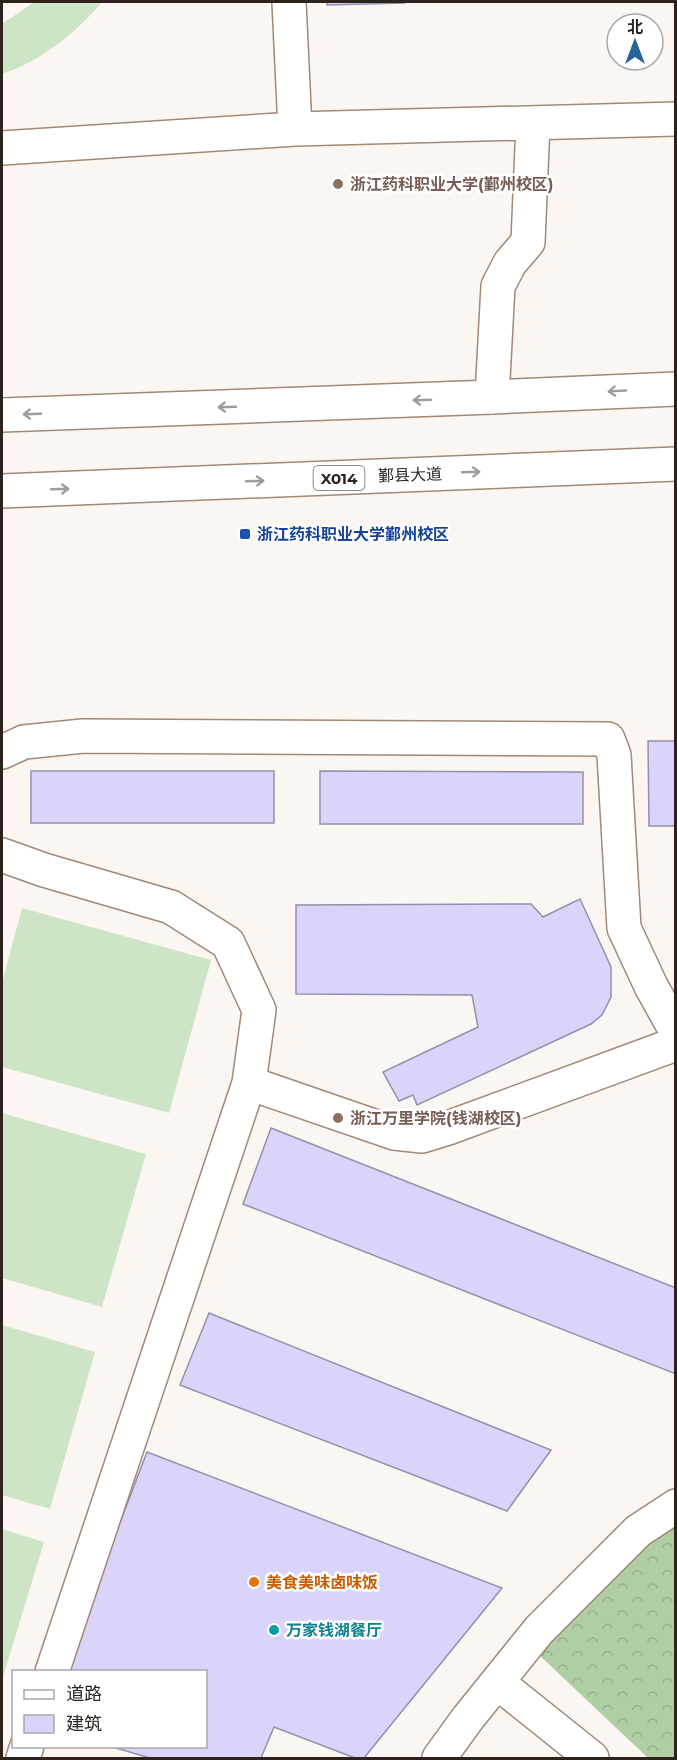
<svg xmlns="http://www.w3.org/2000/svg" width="677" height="1760" viewBox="0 0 677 1760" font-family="Montserrat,'Noto Sans SC',sans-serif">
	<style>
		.forest { fill: url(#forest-crowns) }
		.pitch { fill: #cee4c6 }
		.building { fill: #dad4fb; stroke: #9490ab; stroke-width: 1.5 }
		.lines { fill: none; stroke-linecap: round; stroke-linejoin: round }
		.minor-casing { stroke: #a28876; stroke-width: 36 }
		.major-casing { stroke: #a28876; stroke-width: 36 }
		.minor { stroke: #fff; stroke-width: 33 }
		.major { stroke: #fff; stroke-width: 33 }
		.oneway { stroke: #a09c99 }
		.education-dot { fill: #8d6e63; stroke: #fff; stroke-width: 2 }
		.transit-dot { fill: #1a4fb4; stroke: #fff; stroke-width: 2 }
		.food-dot { fill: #e8710a; stroke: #fff; stroke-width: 2 }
		.culture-dot { fill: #0f9aa8; stroke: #fff; stroke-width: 2 }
		.labels { text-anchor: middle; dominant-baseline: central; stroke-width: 5; stroke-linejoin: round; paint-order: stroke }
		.shield { fill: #fff; stroke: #6c6560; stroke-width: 1.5 }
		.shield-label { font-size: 15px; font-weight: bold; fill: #2d231c }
		.education-label { font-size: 16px; font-weight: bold; fill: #785e54; stroke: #fff; text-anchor: start }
		.street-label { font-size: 16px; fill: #2d231c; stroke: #fff }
		.transit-label { font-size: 16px; font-weight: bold; fill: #164399; stroke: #fff; text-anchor: start }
		.food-label { font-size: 16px; font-weight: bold; fill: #c56008; stroke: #fff; text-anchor: start }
		.culture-label { font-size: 16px; font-weight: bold; fill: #0d838f; stroke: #fff; text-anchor: start }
	</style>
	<defs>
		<pattern id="forest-crowns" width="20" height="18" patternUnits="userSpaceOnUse" patternTransform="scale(1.5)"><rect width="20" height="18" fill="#afcea4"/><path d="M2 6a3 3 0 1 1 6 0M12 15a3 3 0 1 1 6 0" fill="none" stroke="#97b18d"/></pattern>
	</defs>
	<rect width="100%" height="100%" fill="#fbf6f2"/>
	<path class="forest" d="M 675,1524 L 675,1758 L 648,1758 L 535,1651 L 634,1552 Z"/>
	<path class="pitch" d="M 34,2 L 102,2 C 76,33 41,61 2,74 L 2,23 L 11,18 Z
		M 22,908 L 211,960 L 169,1113 L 2,1067 L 2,983 Z
		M 2,1113 L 146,1154 L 102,1307 L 2,1278 Z
		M 2,1325 L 95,1352 L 50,1509 L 2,1495 Z
		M 2,1529 L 44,1542 L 2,1680 Z"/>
	<path class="building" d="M 327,2 L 404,2 L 404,3 L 327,5 Z
		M 648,741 L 676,741 L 676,826 L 649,826 Z
		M 31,771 L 274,771 L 274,823 L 31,823 Z
		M 320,771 L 583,772 L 583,824 L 320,824 Z
		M 580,899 L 611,967 L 611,997 L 602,1015 L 591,1024 L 417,1105 L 413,1095 L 399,1101 L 383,1072 L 478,1027 L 472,995 L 296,994 L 296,905 L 531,904 L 543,917 Z
		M 271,1128 L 676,1288 L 676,1374 L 243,1204 Z
		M 209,1313 L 551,1450 L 507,1511 L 180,1385 Z
		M 147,1452 L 502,1588 L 364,1758 L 355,1758 L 274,1727 L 261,1758 L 150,1758 L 109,1746 L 206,1746 L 206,1672 L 63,1672 Z"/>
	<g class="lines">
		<defs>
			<path id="minor" d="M 289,2 L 295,129
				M 2,148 L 295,129 L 676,119
				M 492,397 L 498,286 L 510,263 L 528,242 L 533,123
				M 2,752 L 24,742 L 83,736 L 608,739 L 614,755 L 624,928 L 651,986 L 676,1031
				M 2,855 L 44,870 L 171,907 L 228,943 L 259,1010 L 249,1083 L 52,1672
				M 249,1083 L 394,1133 L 422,1136 L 448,1128 L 676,1044
				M 497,1682 L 592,1758
				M 23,1758 L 27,1746
				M 439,1758 L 468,1718 L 539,1630 L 638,1531 L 676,1506"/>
			<path id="major" d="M 2,415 L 492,397 L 676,389
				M 2,491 L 676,464"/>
		</defs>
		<use href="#minor" class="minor-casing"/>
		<use href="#major" class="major-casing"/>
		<use href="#minor" class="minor"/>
		<use href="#major" class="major"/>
	</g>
	<defs><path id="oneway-shaft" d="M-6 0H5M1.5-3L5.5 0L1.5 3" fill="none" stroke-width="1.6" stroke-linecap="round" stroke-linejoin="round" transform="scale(1.5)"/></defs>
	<g class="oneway">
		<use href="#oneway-shaft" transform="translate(617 391) rotate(177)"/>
		<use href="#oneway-shaft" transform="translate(422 400) rotate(178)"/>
		<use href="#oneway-shaft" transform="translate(227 407) rotate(178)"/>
		<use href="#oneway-shaft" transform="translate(32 414) rotate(178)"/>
		<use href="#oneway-shaft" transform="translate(471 472) rotate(-2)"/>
		<use href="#oneway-shaft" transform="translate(255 481) rotate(-2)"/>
		<use href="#oneway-shaft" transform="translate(60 489) rotate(-2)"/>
	</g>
	<g class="education-dot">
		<circle cx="338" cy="184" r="6"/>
		<circle cx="338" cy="1118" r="6"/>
	</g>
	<rect class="transit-dot" x="239" y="528" width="12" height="12" rx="3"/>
	<circle class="food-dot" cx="254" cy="1582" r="6"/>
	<circle class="culture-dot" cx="274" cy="1630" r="6"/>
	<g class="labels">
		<rect class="shield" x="313.5" y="466" width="51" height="24" rx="4.5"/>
		<g class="shield-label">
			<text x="339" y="478">X014</text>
		</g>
		<g class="education-label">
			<text x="350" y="184">浙江药科职业大学(鄞州校区)</text>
			<text x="350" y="1118">浙江万里学院(钱湖校区)</text>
		</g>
		<g class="street-label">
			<text transform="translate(410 475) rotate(-2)">鄞县大道</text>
		</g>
		<g class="transit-label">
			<text x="257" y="534">浙江药科职业大学鄞州校区</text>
		</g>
		<g class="food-label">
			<text x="266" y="1582">美食美味卤味饭</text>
		</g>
		<g class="culture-label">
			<text x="286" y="1630">万家钱湖餐厅</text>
		</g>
	</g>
	<rect width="677" height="1760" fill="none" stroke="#2d231c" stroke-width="6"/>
	<rect x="12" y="1670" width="195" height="78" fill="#ffffff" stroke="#aba7a4" stroke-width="1.5"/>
	<rect x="24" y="1690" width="30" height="9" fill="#ffffff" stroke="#aba7a4" stroke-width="1.5"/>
	<text x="66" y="1700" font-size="18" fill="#2d231c">道路</text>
	<rect x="24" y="1715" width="30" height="18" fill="#dad4fb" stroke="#aba7a4" stroke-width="1.5"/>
	<text x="66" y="1730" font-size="18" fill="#2d231c">建筑</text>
	<g transform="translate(635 42)"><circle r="28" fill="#ffffff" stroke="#aba7a4" stroke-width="1.5"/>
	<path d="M0-4.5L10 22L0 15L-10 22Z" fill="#26649b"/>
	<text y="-9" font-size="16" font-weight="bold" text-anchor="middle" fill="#2d231c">北</text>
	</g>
</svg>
